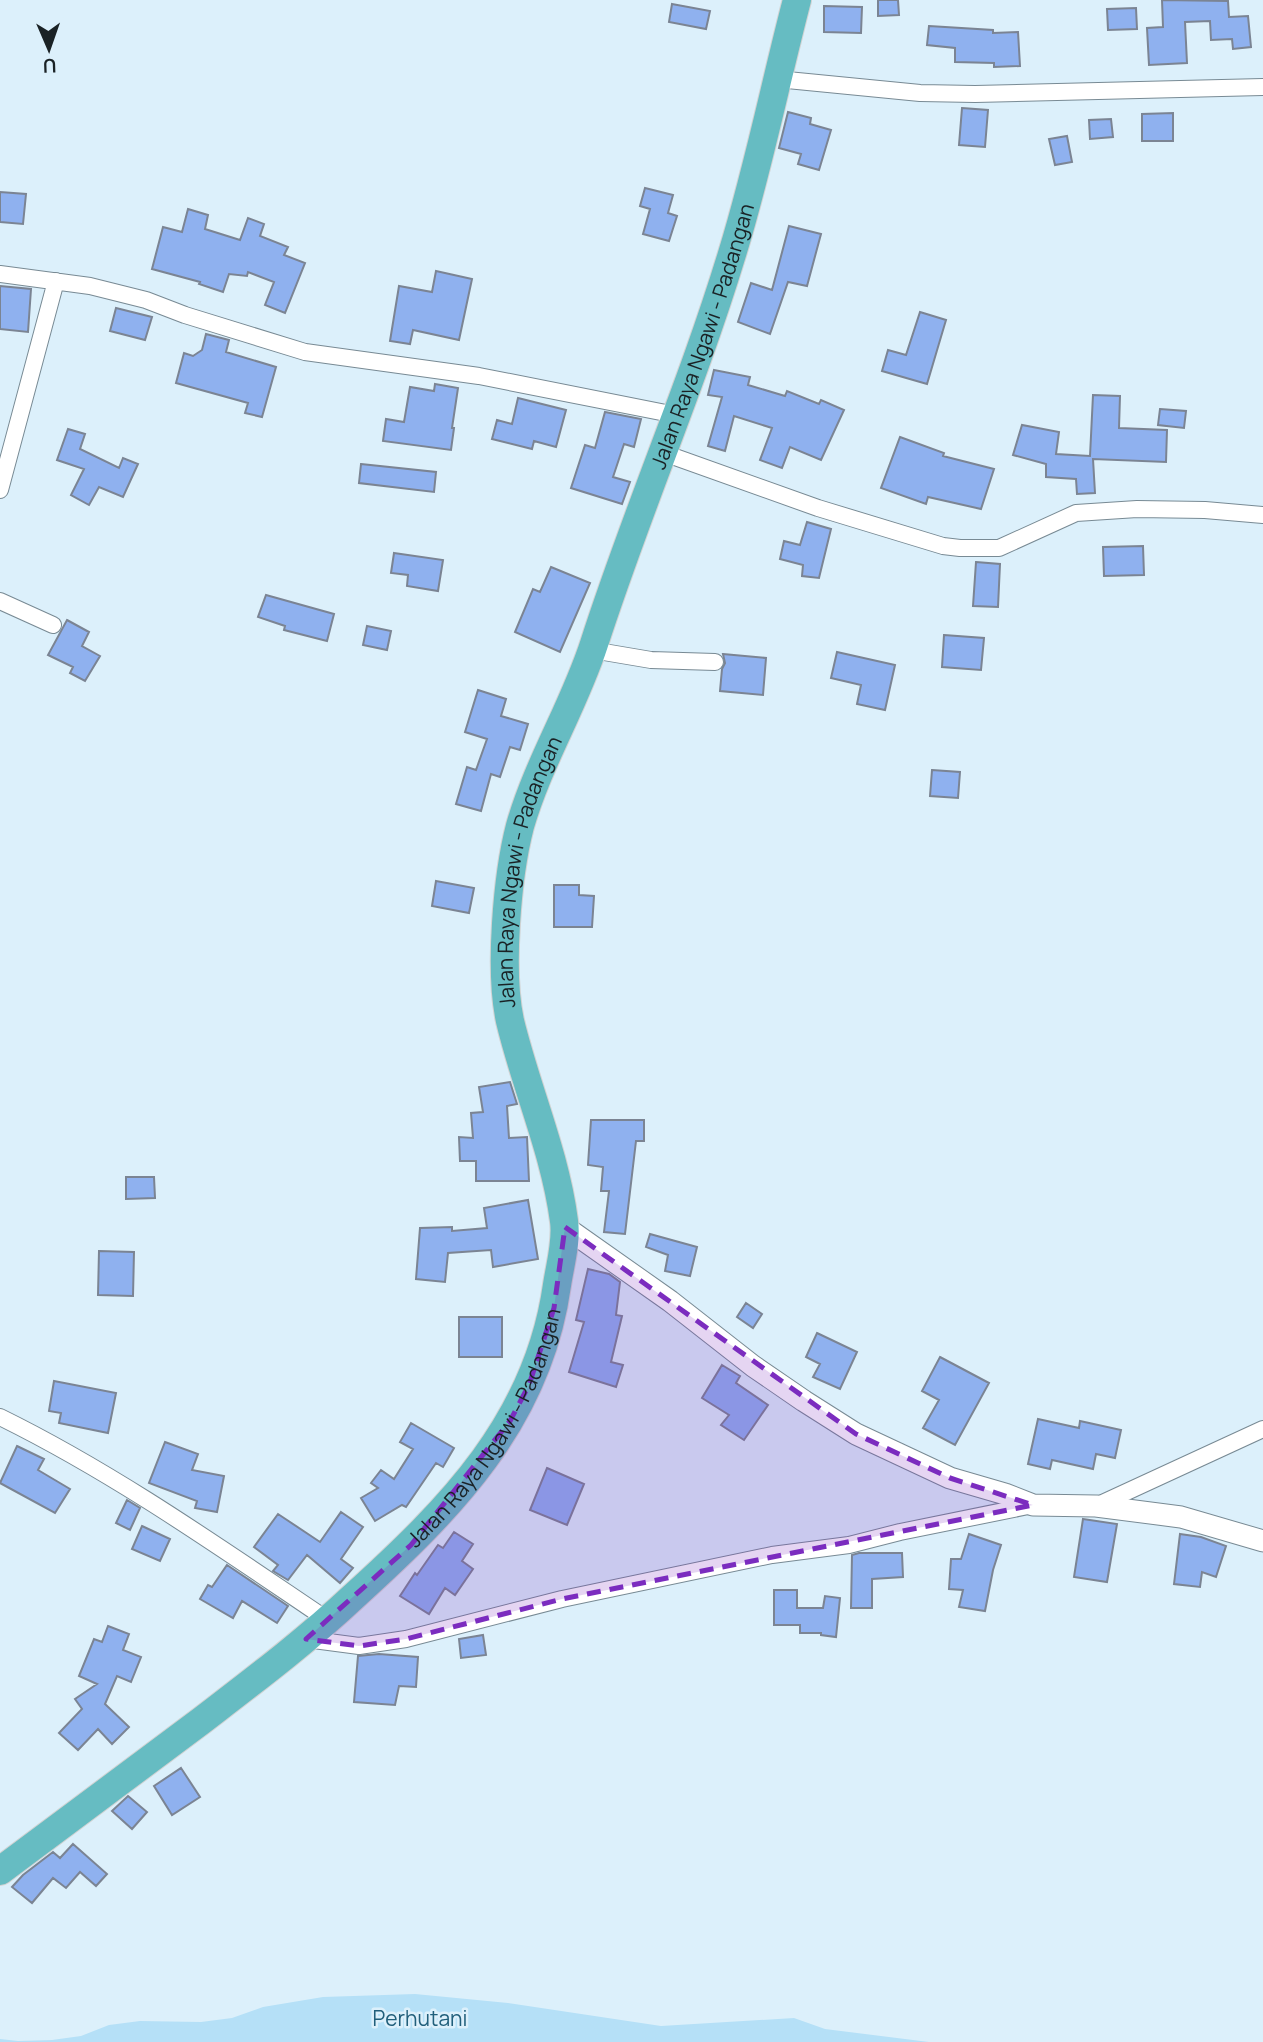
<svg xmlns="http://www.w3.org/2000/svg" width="1263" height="2042" viewBox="0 0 1263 2042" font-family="Manrope,sans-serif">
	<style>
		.green { fill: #b5e0f7 }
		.building { fill: #8fb1ef; stroke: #7b8493; stroke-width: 2 }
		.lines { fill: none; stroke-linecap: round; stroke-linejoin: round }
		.minor-casing { stroke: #788a94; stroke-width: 18 }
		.tertiary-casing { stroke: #788a94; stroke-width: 23 }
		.trunk-casing { stroke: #d1d3d3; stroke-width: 30 }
		.minor { stroke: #fff; stroke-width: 16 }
		.tertiary { stroke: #fff; stroke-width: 21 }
		.trunk { stroke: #66bcc2; stroke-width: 28 }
		.marked { fill: #7b2cbf; fill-opacity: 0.2; stroke: #7b2cbf; stroke-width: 5; stroke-dasharray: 14 9; stroke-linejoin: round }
		.labels { text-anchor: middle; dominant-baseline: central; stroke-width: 5; stroke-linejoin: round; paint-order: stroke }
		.street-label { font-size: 21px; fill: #1a2225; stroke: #dcf0fb }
		.park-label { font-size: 21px; fill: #215f7b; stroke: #dcf0fb }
	</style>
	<rect width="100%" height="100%" fill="#dcf0fb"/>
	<path class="green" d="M 415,1994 L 508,2003 L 661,2026 L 794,2018 L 825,2029 L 929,2042 L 0,2042 L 0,2039 L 18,2041 L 52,2040 L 81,2036 L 109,2025 L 140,2021 L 201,2022 L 232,2018 L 263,2007 L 323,1997 Z"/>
	<path class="building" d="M 878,0 L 898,0 L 899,15 L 878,16 Z
		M 1162,0 L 1228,1 L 1229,17 L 1248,16 L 1251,47 L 1233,49 L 1232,39 L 1211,40 L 1210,21 L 1185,22 L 1187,63 L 1149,65 L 1147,28 L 1163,27 Z
		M 672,4 L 710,11 L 706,29 L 669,22 Z
		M 824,6 L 862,7 L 861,33 L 824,32 Z
		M 1136,8 L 1137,29 L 1108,30 L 1107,9 Z
		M 929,26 L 993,30 L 993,33 L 1018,32 L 1020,66 L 994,67 L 994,63 L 955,62 L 955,48 L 927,45 Z
		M 962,108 L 988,110 L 985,147 L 959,145 Z
		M 788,112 L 811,118 L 810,124 L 831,130 L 819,170 L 798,164 L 801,154 L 779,148 Z
		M 1173,113 L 1173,141 L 1142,141 L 1142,114 Z
		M 1111,119 L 1113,137 L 1090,139 L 1089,120 Z
		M 1067,136 L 1072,162 L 1055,165 L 1049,139 Z
		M 645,188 L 673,195 L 668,213 L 677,216 L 669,241 L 643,234 L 650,209 L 640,206 Z
		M 0,192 L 26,194 L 23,224 L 0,222 Z
		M 188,209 L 208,215 L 205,229 L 240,240 L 248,218 L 264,224 L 260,236 L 288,247 L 284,255 L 305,263 L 285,313 L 265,305 L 274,282 L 248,272 L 247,276 L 229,274 L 223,292 L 199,284 L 200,282 L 152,269 L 163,227 L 182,232 Z
		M 789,226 L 821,234 L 807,286 L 788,282 L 770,334 L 738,322 L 751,283 L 772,290 Z
		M 436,271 L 472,279 L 459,340 L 413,330 L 410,344 L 390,341 L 399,286 L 432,292 Z
		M 0,286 L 31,289 L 28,332 L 0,329 Z
		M 116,308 L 152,317 L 145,340 L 110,331 Z
		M 920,312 L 946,320 L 927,384 L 882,371 L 888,350 L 906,355 Z
		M 206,334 L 229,340 L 226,352 L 276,367 L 262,417 L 245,413 L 248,403 L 176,383 L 184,353 L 193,356 L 202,350 Z
		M 714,370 L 750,377 L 748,385 L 785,396 L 787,391 L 819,404 L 821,400 L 844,410 L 821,460 L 790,447 L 782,468 L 760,460 L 772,428 L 734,416 L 725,451 L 708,446 L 722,397 L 708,395 Z
		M 435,384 L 458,388 L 452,428 L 454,428 L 451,450 L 383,441 L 386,419 L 404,422 L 410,387 L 434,391 Z
		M 1093,395 L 1120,396 L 1119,428 L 1167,430 L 1166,462 L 1093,459 L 1095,493 L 1077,494 L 1076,479 L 1046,477 L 1046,464 L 1013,455 L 1022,425 L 1059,432 L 1056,454 L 1090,456 Z
		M 518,398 L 566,410 L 556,447 L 534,441 L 532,449 L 492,439 L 497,420 L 512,424 Z
		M 1160,409 L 1186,411 L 1184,428 L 1158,425 Z
		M 605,412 L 641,419 L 634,447 L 624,444 L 613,477 L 630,482 L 622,504 L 571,488 L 585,445 L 595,448 Z
		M 68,429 L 85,434 L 80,449 L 119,468 L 123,458 L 138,464 L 123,497 L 99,487 L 89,505 L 71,495 L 84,469 L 57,460 Z
		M 900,437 L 944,453 L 943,456 L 994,469 L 981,509 L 928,497 L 926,504 L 881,488 Z
		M 361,464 L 436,472 L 434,492 L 359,483 Z
		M 807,522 L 831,529 L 819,578 L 802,576 L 803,565 L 780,559 L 784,541 L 800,545 Z
		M 1143,546 L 1144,575 L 1104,576 L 1103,547 Z
		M 394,553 L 443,560 L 438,591 L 407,586 L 408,575 L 391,573 Z
		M 976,562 L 1000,564 L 998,607 L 973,606 Z
		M 551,567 L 590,583 L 560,652 L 515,632 L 533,589 L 540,592 Z
		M 266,595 L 334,614 L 327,641 L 284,630 L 285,626 L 258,617 Z
		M 67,620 L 89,632 L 82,646 L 100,656 L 85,681 L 70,673 L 73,667 L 48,655 Z
		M 367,626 L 391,631 L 387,650 L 363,645 Z
		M 944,635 L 984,638 L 981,670 L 942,667 Z
		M 837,652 L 895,665 L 885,710 L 857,704 L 861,685 L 831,678 Z
		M 723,654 L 766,658 L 763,695 L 720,691 L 722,669 L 725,663 Z
		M 478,690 L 506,699 L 501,716 L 528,724 L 520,750 L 510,747 L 500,777 L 491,774 L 481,811 L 456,804 L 467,767 L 476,770 L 487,739 L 465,732 Z
		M 932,770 L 960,772 L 958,798 L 930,796 Z
		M 436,881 L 474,888 L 469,913 L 432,906 Z
		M 554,885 L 579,885 L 579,895 L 594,896 L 592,927 L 554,927 Z
		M 510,1082 L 517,1104 L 507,1106 L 509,1138 L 527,1137 L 529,1181 L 476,1181 L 476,1161 L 460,1161 L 459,1137 L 473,1138 L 471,1113 L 483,1112 L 479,1087 Z
		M 591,1120 L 644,1120 L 644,1141 L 636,1141 L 625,1234 L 604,1232 L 609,1191 L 601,1191 L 603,1167 L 588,1165 Z
		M 126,1177 L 154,1177 L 155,1198 L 126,1199 Z
		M 528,1200 L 538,1259 L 493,1267 L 491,1250 L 448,1253 L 445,1282 L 416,1279 L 420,1228 L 452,1227 L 452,1231 L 487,1228 L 484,1208 Z
		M 650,1234 L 697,1247 L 690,1276 L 665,1271 L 668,1255 L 646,1247 Z
		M 99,1251 L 134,1252 L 133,1296 L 98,1295 Z
		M 588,1269 L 609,1274 L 620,1282 L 616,1315 L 622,1316 L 611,1362 L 623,1365 L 616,1387 L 569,1372 L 584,1322 L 576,1320 Z
		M 746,1303 L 762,1314 L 753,1328 L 737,1317 Z
		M 459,1317 L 502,1317 L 502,1357 L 459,1357 Z
		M 817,1333 L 857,1352 L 840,1389 L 813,1377 L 820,1364 L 806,1357 Z
		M 940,1357 L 989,1383 L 955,1445 L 923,1428 L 939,1400 L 922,1391 Z
		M 722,1365 L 740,1376 L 736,1383 L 768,1405 L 744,1440 L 721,1425 L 729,1415 L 702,1398 Z
		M 54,1381 L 116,1393 L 108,1433 L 59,1423 L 61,1413 L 49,1411 Z
		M 1038,1419 L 1079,1428 L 1080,1421 L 1121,1430 L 1115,1458 L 1096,1454 L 1093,1469 L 1052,1460 L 1050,1469 L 1028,1464 Z
		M 411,1423 L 454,1448 L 443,1467 L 436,1463 L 406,1507 L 402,1505 L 375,1521 L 361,1498 L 378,1488 L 371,1483 L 381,1470 L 394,1479 L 413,1449 L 400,1442 Z
		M 165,1442 L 198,1454 L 192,1470 L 224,1476 L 217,1512 L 195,1508 L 197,1501 L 149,1483 Z
		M 17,1446 L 44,1459 L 38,1470 L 70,1489 L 55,1513 L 0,1483 Z
		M 547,1468 L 584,1484 L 567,1525 L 530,1510 Z
		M 127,1500 L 140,1508 L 130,1530 L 116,1523 Z
		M 341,1512 L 363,1527 L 341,1559 L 353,1568 L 340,1583 L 307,1555 L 288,1580 L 273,1571 L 278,1565 L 254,1547 L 278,1514 L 320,1542 Z
		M 1083,1519 L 1117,1524 L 1107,1582 L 1074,1577 Z
		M 142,1526 L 170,1539 L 160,1561 L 132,1549 Z
		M 454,1532 L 473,1544 L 462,1561 L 473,1569 L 455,1595 L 445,1588 L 429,1614 L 400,1596 L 415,1573 L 417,1575 L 438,1545 L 443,1548 Z
		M 969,1534 L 1001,1545 L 993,1570 L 985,1611 L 959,1607 L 963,1590 L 949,1589 L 951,1559 L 961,1559 Z
		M 1180,1534 L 1201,1537 L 1226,1546 L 1216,1577 L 1202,1572 L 1200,1587 L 1174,1584 Z
		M 859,1553 L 902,1553 L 903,1577 L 872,1579 L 872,1608 L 851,1608 L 852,1555 Z
		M 227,1565 L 288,1606 L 277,1623 L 242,1601 L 233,1618 L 200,1599 L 208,1585 L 212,1587 Z
		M 774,1590 L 797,1590 L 797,1608 L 823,1608 L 825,1596 L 840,1598 L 836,1637 L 821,1635 L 821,1633 L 800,1633 L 800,1625 L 774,1625 Z
		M 108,1626 L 129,1634 L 123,1650 L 141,1657 L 131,1682 L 117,1676 L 105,1704 L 129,1727 L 112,1744 L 98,1729 L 78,1750 L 59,1733 L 82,1709 L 75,1699 L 97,1684 L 79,1676 L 94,1639 L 102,1642 Z
		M 483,1635 L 486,1655 L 461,1658 L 459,1639 Z
		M 379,1654 L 418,1657 L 416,1687 L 399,1686 L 395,1705 L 354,1702 L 358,1656 Z
		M 181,1768 L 200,1797 L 172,1815 L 154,1786 Z
		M 128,1796 L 147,1812 L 132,1829 L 112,1811 Z
		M 73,1844 L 107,1874 L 96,1886 L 80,1872 L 66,1888 L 53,1878 L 32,1903 L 12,1887 L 23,1875 L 53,1852 L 60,1858 Z"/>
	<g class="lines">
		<defs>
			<path id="minor" d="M 777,79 L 920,93 L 975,94 L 1263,87
				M 0,274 L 90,286 L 146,300 L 185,315 L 305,352 L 479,376 L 676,415
				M 661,452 L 818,508 L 943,546 L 960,548 L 999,548 L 1076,513 L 1137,509 L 1205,510 L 1263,515
				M 0,490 L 56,281
				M 0,601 L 53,625
				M 592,650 L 651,660 L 715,662
				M 0,1417 C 116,1474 222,1549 329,1621
				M 1096,1506 L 1263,1429
				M 306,1639 L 359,1646 L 406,1639 L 562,1599 L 772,1555 L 849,1545 L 900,1532 L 1033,1505"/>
			<path id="tertiary" d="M 565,1227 L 670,1301 L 753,1366 L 804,1401 L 856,1434 L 950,1478 L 1005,1494 L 1033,1505 L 1096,1506 L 1181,1517 L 1263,1541"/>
			<g id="trunk">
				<path id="s1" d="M 0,1871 C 67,1821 134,1771 201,1721 C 253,1681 305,1642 353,1597 C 450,1509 538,1421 557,1285 C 560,1265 567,1241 564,1221 C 555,1152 526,1088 510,1021 C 499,971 507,876 520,826 C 538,763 574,706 594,644 C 636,513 692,386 732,254 C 758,170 775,84 797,0"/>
			</g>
		</defs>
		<use href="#minor" class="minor-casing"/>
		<use href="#tertiary" class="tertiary-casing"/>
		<use href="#trunk" class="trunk-casing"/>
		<use href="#minor" class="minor"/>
		<use href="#tertiary" class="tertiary"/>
		<use href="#trunk" class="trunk"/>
	</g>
	<path class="marked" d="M 565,1227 L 856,1434 L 950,1478 L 1033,1505 L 562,1599 L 406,1639 L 359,1646 L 306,1639 L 411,1545 L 510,1421 L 529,1385 L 554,1308 Z"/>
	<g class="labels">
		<g class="street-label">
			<text stroke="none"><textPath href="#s1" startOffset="1820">Jalan Raya Ngawi - Padangan</textPath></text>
			<text stroke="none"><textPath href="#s1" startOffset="1253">Jalan Raya Ngawi - Padangan</textPath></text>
			<text stroke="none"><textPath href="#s1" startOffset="665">Jalan Raya Ngawi - Padangan</textPath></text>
		</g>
		<g class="park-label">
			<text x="420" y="2018">Perhutani</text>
		</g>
	</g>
	<g transform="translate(49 49) rotate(178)" stroke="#dcf0fb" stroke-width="5" paint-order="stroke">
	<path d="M0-5L12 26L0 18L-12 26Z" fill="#1a2225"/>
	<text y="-10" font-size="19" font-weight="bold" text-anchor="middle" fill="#1a2225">U</text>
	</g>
</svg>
